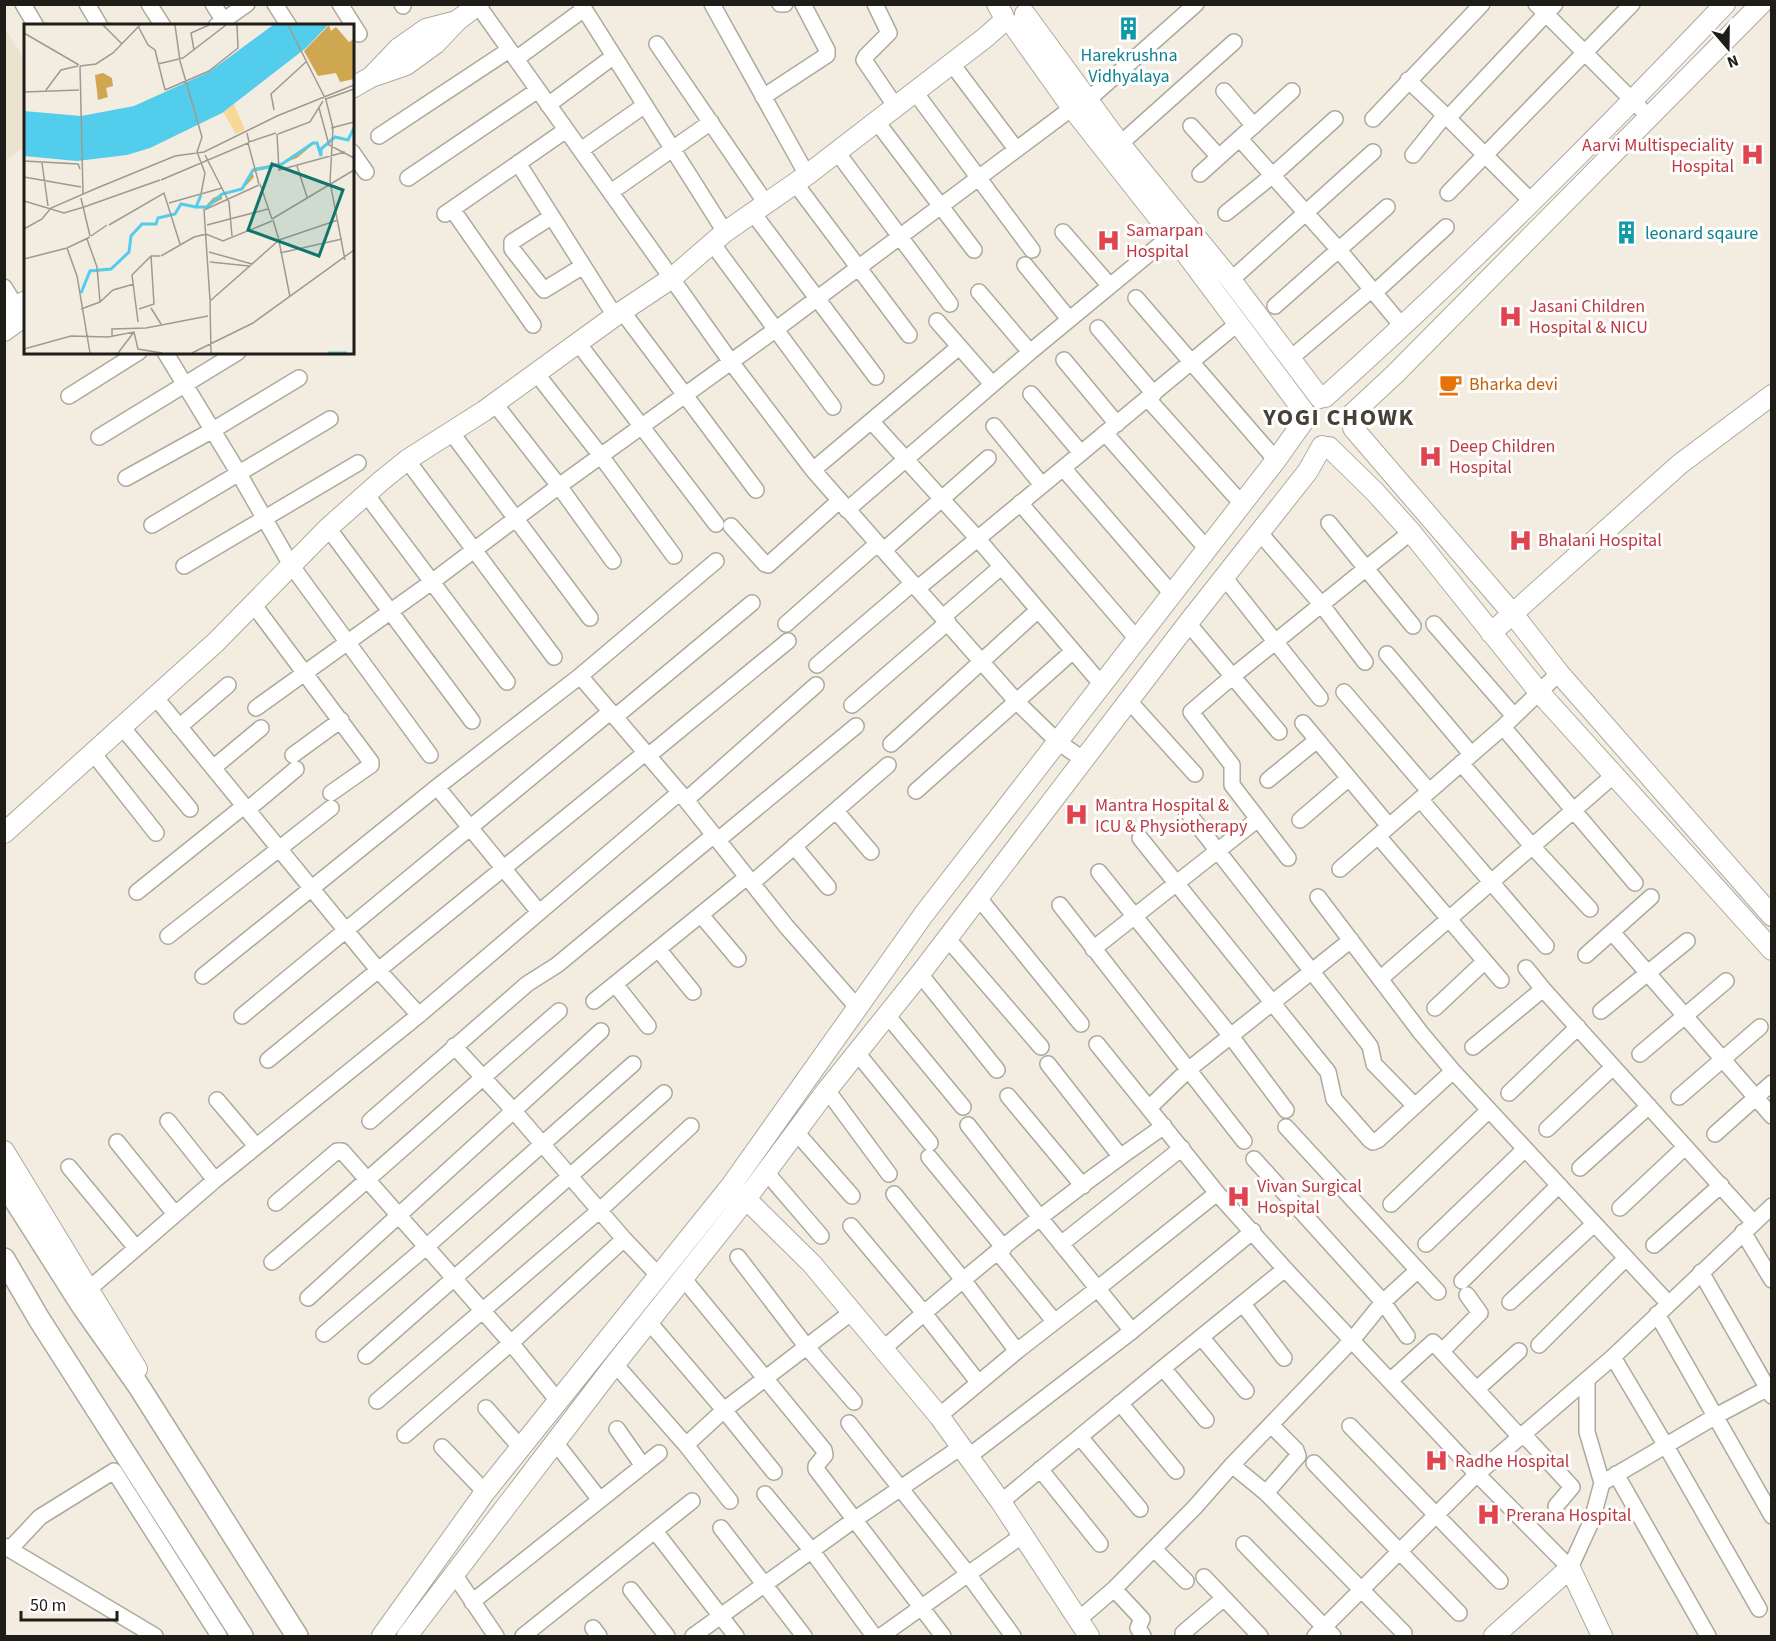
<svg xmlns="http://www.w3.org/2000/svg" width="1776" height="1641" viewBox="0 0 1776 1641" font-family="'Source Sans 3',sans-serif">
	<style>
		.built { fill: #ece2d0 }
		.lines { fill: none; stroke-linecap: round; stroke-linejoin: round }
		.minor-casing { stroke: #aea99d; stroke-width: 18 }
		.tertiary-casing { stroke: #aea99d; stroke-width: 22 }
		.secondary-casing { stroke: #aea99d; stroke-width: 24 }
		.minor { stroke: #fff; stroke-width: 15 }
		.tertiary { stroke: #fff; stroke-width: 20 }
		.secondary { stroke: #fff; stroke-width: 21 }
		.labels { text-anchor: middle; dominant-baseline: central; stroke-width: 6; stroke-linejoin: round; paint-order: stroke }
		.culture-label { font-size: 18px; fill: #0d838f; stroke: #fff }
		.health-label { font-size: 18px; fill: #be3a42; stroke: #fff; text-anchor: start }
		.food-label { font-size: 18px; fill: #c56008; stroke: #fff; text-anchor: start }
		.district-label { font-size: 24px; font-weight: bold; letter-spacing: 1.5px; fill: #464137; stroke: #fff }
		.inset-river { fill: none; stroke: #53cdec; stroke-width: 3 }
		.inset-road { fill: none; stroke: #9e9a91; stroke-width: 1.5 }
		.view { fill: #0f766e; fill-opacity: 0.15; stroke: #0f766e; stroke-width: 3 }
		.inset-edge { fill: none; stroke: #1f1d18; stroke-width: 3 }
	</style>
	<rect width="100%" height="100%" fill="#f3ede1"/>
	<path class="built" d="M 4,27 L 26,61 L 25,147 L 5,161 Z"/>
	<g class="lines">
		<defs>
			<path id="minor" d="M 23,4 L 36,26
				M 87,4 L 100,26
				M 149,4 L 163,26
				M 213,4 L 227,26
				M 275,4 L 289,26
				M 340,4 L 359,34
				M 402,4 L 403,6
				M 477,4 L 731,362 L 813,470 L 1017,702 L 1058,742 L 1084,760
				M 581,4 L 725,232
				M 712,4 L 807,175
				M 780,4 L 785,4
				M 875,4 L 889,33 L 866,56 L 864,60 L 896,107
				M 1536,4 L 1650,118
				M 216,26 L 247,4
				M 657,44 L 765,202
				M 516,59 L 584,9
				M 952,64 L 1016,149
				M 1408,80 L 1448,118 L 1532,202
				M 1224,91 L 1254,126
				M 915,92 L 1032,250
				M 763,97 L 827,55 L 827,50 L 803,4
				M 1089,99 L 1196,4
				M 548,105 L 614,56
				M 1448,118 L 1555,4
				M 1373,119 L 1482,4
				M 877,122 L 974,250
				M 1191,126 L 1219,157
				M 379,136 L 509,50
				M 1240,139 L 1339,250 L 1402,326
				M 1120,144 L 1234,42
				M 581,150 L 645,105
				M 352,152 L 366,172
				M 837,152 L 950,304
				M 1413,155 L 1445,115
				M 518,163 L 615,316
				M 1200,174 L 1292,91
				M 408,178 L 538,90
				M 795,183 L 909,335
				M 611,192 L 711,122
				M 1448,193 L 1632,4
				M 452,209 L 533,325
				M 753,213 L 876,377
				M 1226,213 L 1273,175 L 1335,119
				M 445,214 L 566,130
				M 551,217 L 512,242 L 512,249 L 544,290 L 583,266
				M 1063,232 L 1110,286
				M 712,243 L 833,407
				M 1025,265 L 1069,319
				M 1231,280 L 1373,152
				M 4,287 L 15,305
				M 979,292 L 1030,352
				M 1374,293 L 1446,227
				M 1136,298 L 1276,460
				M 1275,306 L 1387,207
				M 622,311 L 756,490
				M 937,321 L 992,384
				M 1098,328 L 1154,394
				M 578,343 L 716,524
				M 165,352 L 238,472 L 291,565 L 430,755
				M 1291,358 L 1371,290
				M 1064,360 L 1117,424
				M 536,373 L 601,456 L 674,556
				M 1031,394 L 1081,453
				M 69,396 L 139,352
				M 1148,399 L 1242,504
				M 495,404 L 559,486 L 613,561
				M 872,422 L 978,539 L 1102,685
				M 994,426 L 1042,485
				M 451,432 L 590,618
				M 1105,433 L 1207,549
				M 99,437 L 238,352
				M 407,460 L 554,657
				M 1063,468 L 1172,594
				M 813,470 L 959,347
				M 126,478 L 213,430 L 299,378
				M 366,494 L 507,682
				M 1020,503 L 1137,639
				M 847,510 L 1030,352 L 1179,229
				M 1329,523 L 1413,626
				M 152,525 L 330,419
				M 731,526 L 765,564 L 768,565 L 839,501
				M 328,528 L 472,721
				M 1260,533 L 1321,604 L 1365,662
				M 884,550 L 988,458
				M 184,566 L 358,463
				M 1224,577 L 1320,698
				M 918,588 L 1237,324
				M 253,604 L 371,762 L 371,765 L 331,793
				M 943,617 L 1001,567
				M 1188,623 L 1279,732
				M 786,624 L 877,544
				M 1434,624 L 1514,716
				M 1387,654 L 1471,754
				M 817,665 L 913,583
				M 580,676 L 686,800 L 786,926 L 857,1007
				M 1344,692 L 1429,791
				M 156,698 L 379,971 L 419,1015
				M 1129,701 L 1195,774
				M 852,705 L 948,622
				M 256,708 L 433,581 L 559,486 L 775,330 L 1072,108
				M 615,717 L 752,603
				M 1303,723 L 1389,826
				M 122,727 L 190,809
				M 179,727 L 228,685
				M 1503,727 L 1635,883
				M 891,744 L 1038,610
				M 93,753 L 156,833
				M 293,755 L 341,720
				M 648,756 L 788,641
				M 1461,763 L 1532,846 L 1590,909
				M 213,768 L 261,728
				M 1268,780 L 1317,740
				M 437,787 L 539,912
				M 916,791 L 1073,651
				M 1420,799 L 1546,946
				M 686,800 L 816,685
				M 1185,809 L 1370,1046 L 1374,1064 L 1415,1106
				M 247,810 L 296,769
				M 836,811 L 871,852
				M 1300,820 L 1349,778
				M 1378,836 L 1501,980
				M 1140,838 L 1328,1072 L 1334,1099 L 1370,1140 L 1373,1142 L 1378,1140 L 1453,1071
				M 718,840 L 856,726
				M 794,846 L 828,887
				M 1288,858 L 1232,785 L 1232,765 L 1191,712 L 1233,676 L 1411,532
				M 1340,869 L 1503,727 L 1559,673
				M 1099,872 L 1230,1035 L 1286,1110
				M 752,883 L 888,765
				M 137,892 L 244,806
				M 978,897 L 1081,1024
				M 1318,897 L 1421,1033 L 1453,1071 L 1668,1303
				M 1060,905 L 1244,1141
				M 701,915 L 738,959
				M 1612,932 L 1772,1116
				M 168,936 L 331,808
				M 947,938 L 1041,1047
				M 658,949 L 693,992
				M 1093,949 L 1258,819
				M 1586,955 L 1651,897
				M 1526,968 L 1543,989 L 1754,1223
				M 920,974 L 997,1070
				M 203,976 L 437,787 L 580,676 L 716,561
				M 1380,979 L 1614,775
				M 615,984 L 648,1026
				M 594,1001 L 747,877
				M 1435,1008 L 1484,962
				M 1601,1011 L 1687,941
				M 887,1015 L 963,1107
				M 242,1016 L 610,712
				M 1097,1044 L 1217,1193 L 1285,1269 L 1477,1474 L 1570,1568 L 1592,1520 L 1602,1483 L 1587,1432 L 1587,1379
				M 454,1046 L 513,1110 L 624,1239 L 658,1275
				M 1473,1047 L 1543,989
				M 858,1054 L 930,1143
				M 1640,1054 L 1726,981
				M 268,1060 L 645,753
				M 1048,1064 L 1120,1156
				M 827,1090 L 889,1174
				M 1509,1093 L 1578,1027
				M 1008,1096 L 1083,1186
				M 1679,1097 L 1760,1027
				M 217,1100 L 256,1146
				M 1149,1108 L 1188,1070 L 1351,940
				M 168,1121 L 215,1180
				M 370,1121 L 527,984 L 557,965 L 714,835
				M 968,1125 L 1041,1219 L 1132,1331
				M 1286,1127 L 1438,1292
				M 1547,1129 L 1613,1067
				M 796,1132 L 852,1196
				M 1715,1134 L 1772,1083
				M 117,1142 L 175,1214
				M 929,1157 L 1004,1248
				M 1254,1159 L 1383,1302 L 1407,1336
				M 69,1167 L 136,1248
				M 1580,1168 L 1649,1106
				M 766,1172 L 821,1236
				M 894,1194 L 964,1281 L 1017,1351
				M 276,1203 L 337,1151 L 342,1151 L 511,1343 L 558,1401
				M 1391,1204 L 1489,1110
				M 1620,1208 L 1685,1147
				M 851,1226 L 924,1313 L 978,1382
				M 1743,1232 L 1772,1280
				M 1061,1244 L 1182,1148
				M 1426,1244 L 1525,1149
				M 1654,1245 L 1721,1185
				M 998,1252 L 1054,1321
				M 738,1257 L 806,1346 L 854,1402
				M 272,1262 C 369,1180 463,1094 559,1011
				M 1701,1272 L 1772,1396
				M 683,1278 L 824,1450 L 825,1455 L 816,1466 L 816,1469 L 943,1636
				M 1462,1281 L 1559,1185
				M 89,1289 L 215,1180 L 419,1015 L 679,793
				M 308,1298 L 601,1031
				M 1510,1302 L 1594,1224
				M 1243,1304 L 1284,1358
				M 1657,1314 L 1772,1516
				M 649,1322 L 724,1410 L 774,1472
				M 324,1334 L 426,1247 L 633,1064
				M 1202,1338 L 1246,1391
				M 1539,1345 L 1626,1258
				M 883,1349 C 972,1270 1066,1194 1164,1126
				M 1442,1351 L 1480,1313 L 1467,1295
				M 366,1356 L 664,1093
				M 1613,1357 L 1666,1446 L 1759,1609
				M 615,1364 L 686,1445 L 730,1501
				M 1163,1368 L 1206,1420
				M 1391,1380 L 1433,1342 L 1521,1438
				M 1477,1389 L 1519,1351
				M 377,1401 L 600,1210 L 691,1126
				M 1120,1403 L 1176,1471
				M 486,1408 L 520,1447
				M 939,1416 L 1017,1351 L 1097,1289 L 1217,1193
				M 849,1423 L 968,1574 L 1013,1636
				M 1350,1426 L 1500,1581
				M 617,1429 L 643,1466
				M 405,1435 L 511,1343 L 624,1239
				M 1524,1435 L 1572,1487 L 1556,1506
				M 1080,1437 L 1140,1509
				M 555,1442 L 600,1500
				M 686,1445 L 724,1410 L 852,1312
				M 442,1447 L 485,1492
				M 968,1457 L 1132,1331 L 1253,1231
				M 1314,1463 L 1459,1613
				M 1232,1465 L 1266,1493 L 1404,1633
				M 1040,1469 L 1100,1544
				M 1616,1474 L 1708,1636
				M 1602,1483 L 1716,1416 L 1772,1386
				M 1266,1493 L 1298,1456 L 1296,1450 L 1271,1425
				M 765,1494 L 812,1551 L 874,1636
				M 1001,1502 L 1163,1368 L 1285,1269
				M 721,1528 L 804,1636
				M 655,1531 L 736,1636
				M 1244,1544 L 1333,1636
				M 4,1546 L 155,1636
				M 10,1549 L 40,1517 L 114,1471 L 219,1636
				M 1154,1549 L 1186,1581
				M 454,1574 L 496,1636
				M 1204,1577 L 1260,1636
				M 1114,1589 L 1142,1619 L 1138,1628 L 1143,1636
				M 631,1590 L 667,1636
				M 472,1602 L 659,1453
				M 1078,1620 L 1114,1589 L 1195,1507 L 1232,1465 L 1353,1339 L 1383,1302 L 1418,1270
				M 593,1628 L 599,1636
				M 1183,1633 L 1224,1598
				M 523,1636 L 692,1501
				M 693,1636 L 854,1520 L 961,1447
				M 881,1636 L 1023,1535
				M 1315,1636 L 1477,1474 L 1613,1357 L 1772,1206"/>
			<path id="tertiary" d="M 997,4 L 1003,15
				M 1025,14 L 1120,144 L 1231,280 L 1320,398
				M 1013,25 L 1072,108 L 1172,235 L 1305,413
				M 373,75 L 399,48 L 426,29 L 457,21
				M 352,88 L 371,77 L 406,65 L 435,44 L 458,20 L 479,4
				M 4,311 L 26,301
				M 4,331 L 26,315
				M 1325,397 C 1464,272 1596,140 1725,4
				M 1352,414 L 1395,374 L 1761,4
				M 1353,428 L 1513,614 L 1559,673 L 1772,916
				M 1329,447 L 1375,492 L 1411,532 L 1539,692 L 1772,950
				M 1491,633 L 1680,464 L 1772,395
				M 4,833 L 216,642 L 328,528 L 381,481 L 407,460 L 484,411 L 615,316 L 672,278 L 725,232 L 807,175 L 986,37 L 1005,20
				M 4,1151 L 137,1369
				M 736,1192 L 746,1199 L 812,1264 L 939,1416 L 1001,1502 L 1089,1636
				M 382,1636 L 485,1492 L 730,1187 L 924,914 L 1276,460 L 1303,422
				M 407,1636 L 615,1364 L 746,1199 L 827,1090 L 920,974 L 1188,623 L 1308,471 L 1322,446
				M 1494,1636 L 1570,1568 L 1602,1636"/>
			<path id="secondary" d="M 4,1183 L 83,1307 L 138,1385 L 297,1636
				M 4,1259 L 39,1319 L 242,1636"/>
		</defs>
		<use href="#minor" class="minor-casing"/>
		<use href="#tertiary" class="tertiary-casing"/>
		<use href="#secondary" class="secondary-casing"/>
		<use href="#minor" class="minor"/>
		<use href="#tertiary" class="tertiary"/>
		<use href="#secondary" class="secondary"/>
	</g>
	<defs>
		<symbol id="building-bare" viewBox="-9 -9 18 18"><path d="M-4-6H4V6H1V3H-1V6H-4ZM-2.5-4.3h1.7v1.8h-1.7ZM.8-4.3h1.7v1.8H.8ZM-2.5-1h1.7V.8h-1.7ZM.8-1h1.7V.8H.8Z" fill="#0f9aa8" stroke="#fff" stroke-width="2.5" paint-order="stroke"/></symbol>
		<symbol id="hospital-bare" viewBox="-9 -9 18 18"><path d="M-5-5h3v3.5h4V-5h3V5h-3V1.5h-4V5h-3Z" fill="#e0444e" stroke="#fff" stroke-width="2.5" paint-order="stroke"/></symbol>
		<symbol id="cafe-bare" viewBox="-9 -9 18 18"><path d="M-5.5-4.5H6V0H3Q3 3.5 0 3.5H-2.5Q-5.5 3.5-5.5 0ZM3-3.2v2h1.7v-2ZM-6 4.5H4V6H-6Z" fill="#e8710a" stroke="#fff" stroke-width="2.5" paint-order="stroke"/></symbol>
	</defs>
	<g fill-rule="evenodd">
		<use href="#building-bare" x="1112" y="12" width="33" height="33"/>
		<use href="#hospital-bare" x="1736" y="138" width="33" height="33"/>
		<use href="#building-bare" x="1610" y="216" width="33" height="33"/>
		<use href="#hospital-bare" x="1092" y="224" width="33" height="33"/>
		<use href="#hospital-bare" x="1494" y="300" width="33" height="33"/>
		<use href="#cafe-bare" x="1434" y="368" width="33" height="33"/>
		<use href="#hospital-bare" x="1414" y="440" width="33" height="33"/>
		<use href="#hospital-bare" x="1504" y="524" width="33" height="33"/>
		<use href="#hospital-bare" x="1060" y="798" width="33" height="33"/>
		<use href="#hospital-bare" x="1222" y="1180" width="33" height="33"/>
		<use href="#hospital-bare" x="1420" y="1444" width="33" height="33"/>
		<use href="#hospital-bare" x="1472" y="1498" width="33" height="33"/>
	</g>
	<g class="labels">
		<g class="culture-label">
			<text x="1129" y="55">Harekrushna<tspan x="1129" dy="21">Vidhyalaya</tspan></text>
			<text x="1645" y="233" text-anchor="start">leonard sqaure</text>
		</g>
		<g class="health-label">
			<text x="1734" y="145" text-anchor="end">Aarvi Multispeciality<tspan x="1734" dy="21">Hospital</tspan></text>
			<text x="1126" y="230">Samarpan<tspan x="1126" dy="21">Hospital</tspan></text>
			<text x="1529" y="306">Jasani Children<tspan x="1529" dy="21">Hospital &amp; NICU</tspan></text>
			<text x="1449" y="446">Deep Children<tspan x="1449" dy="21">Hospital</tspan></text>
			<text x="1538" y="540">Bhalani Hospital</text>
			<text x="1095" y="805">Mantra Hospital &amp;<tspan x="1095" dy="21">ICU &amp; Physiotherapy</tspan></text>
			<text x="1257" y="1186">Vivan Surgical<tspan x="1257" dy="21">Hospital</tspan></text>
			<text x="1455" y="1461">Radhe Hospital</text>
			<text x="1506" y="1515">Prerana Hospital</text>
		</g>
		<g class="food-label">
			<text x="1469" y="384">Bharka devi</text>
		</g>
		<g class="district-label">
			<text x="1339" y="417">YOGI CHOWK</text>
		</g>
	</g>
	<g transform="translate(24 24)">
		<rect width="330" height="330" fill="#f3ede1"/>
		<path d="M 210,80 L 221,106 L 212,110 L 199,88 Z" fill="#f7d899"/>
		<path d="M 305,1 L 307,7 L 312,3 L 325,18 L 330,15 L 330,55 L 316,58 L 312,49 L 294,52 L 280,27 ZM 79,49 L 88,54 L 89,62 L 82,64 L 84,73 L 74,76 L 71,51 ZM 292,118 L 273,134 L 243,145 L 228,148 L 230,153 L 219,165 L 198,171 L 198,175 L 179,185 L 189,174 L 217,164 L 230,144 L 258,139 Z" fill="#cfa750"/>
		<path d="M 249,1 L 304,1 L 282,24 L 198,89 L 126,124 L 103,131 L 53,137 L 0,132 L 0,87 L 57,92 L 110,82 L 185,48 Z" fill="#53cdec"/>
		<path class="inset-river" d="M 177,171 L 172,183 L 183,183 L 198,170 L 218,165 L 229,146 L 258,140 L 289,119 L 293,119 L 297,132 L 297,125 L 311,113 L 324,116 L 330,104M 57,269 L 66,247 L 87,245 L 105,228 L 107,212 L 118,200 L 132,200 L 134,194 L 151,190 L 157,180 L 172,183M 304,329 L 323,329"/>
		<path class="inset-road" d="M 79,1 L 98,20M 151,1 L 156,37 L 178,113 L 173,128 L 181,149 L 177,170M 264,1 L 302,76 L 309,104 L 306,158 L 321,236M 114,2 L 124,21 L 131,26 L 141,66M 0,9 L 55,41M 170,26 L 167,9 L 185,1M 134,40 L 159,34 L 202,1M 56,42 L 59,170M 56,42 L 72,40 L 89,29 L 116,1M 22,66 L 37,46 L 54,42M 141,66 L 185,47 L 214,24 L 213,1M 0,68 L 55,66M 302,75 L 330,65M 295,84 L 305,121 L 330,134M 250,86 L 247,70 L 283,37M 307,104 L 330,98M 223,109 L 225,118 L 252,109M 253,110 L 255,146 L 321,128M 254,110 L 286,98 L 299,77M 181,131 L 205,178 L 208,212M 0,137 L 54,140 L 56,145M 18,139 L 24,182M 273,142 L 283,173M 0,153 L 57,163M 137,156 L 224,119 L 235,160M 236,160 L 248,195M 57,174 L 66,212M 0,177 L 40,189 L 60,183M 145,179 L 198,164M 60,183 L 136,156M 248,195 L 330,146M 249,196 L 255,216M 85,201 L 140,169 L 156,220M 183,201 L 244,185M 0,205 L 18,195 L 27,184 L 73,164 L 151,132 L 180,128 L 253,92 L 330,61M 67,212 L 83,201M 63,215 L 73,243 L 76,278M 255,216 L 314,196M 255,217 L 266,273M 43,224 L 53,252 L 66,329M 185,228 L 228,240M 256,229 L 318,215M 137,232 L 170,213 L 182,210 L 199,217 L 248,197M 0,235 L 43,224 L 66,213M 186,238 L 225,242M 186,276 L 180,186 L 235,161M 186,277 L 254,217M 186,277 L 187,329M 127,284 L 137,300M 57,285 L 76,278 L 89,266 L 110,260M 115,285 L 130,280 L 127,232M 114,298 L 108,251 L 127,232 L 136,232M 88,312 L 88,305 L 122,304 L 184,292M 0,325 L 47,312 L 84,313 L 110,308 L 114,325 L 138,329M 94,329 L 110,308M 168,329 L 229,299 L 330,226"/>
		<path class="view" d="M 248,140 L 319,166 L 295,232 L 224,206 Z"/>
		<rect width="330" height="330" class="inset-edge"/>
	</g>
	<rect width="1776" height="1641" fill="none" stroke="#1f1d18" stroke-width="12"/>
	<g transform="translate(1728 48) rotate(160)" stroke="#ffffff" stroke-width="4.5" paint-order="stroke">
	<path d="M0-4.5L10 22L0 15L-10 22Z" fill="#1f1d18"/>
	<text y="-9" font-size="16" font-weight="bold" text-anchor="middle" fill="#1f1d18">N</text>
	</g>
	<path d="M21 1611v9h96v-9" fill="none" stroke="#1f1d18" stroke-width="3"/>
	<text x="30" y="1611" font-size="18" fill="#1f1d18" stroke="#ffffff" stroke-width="4.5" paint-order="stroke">50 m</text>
</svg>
